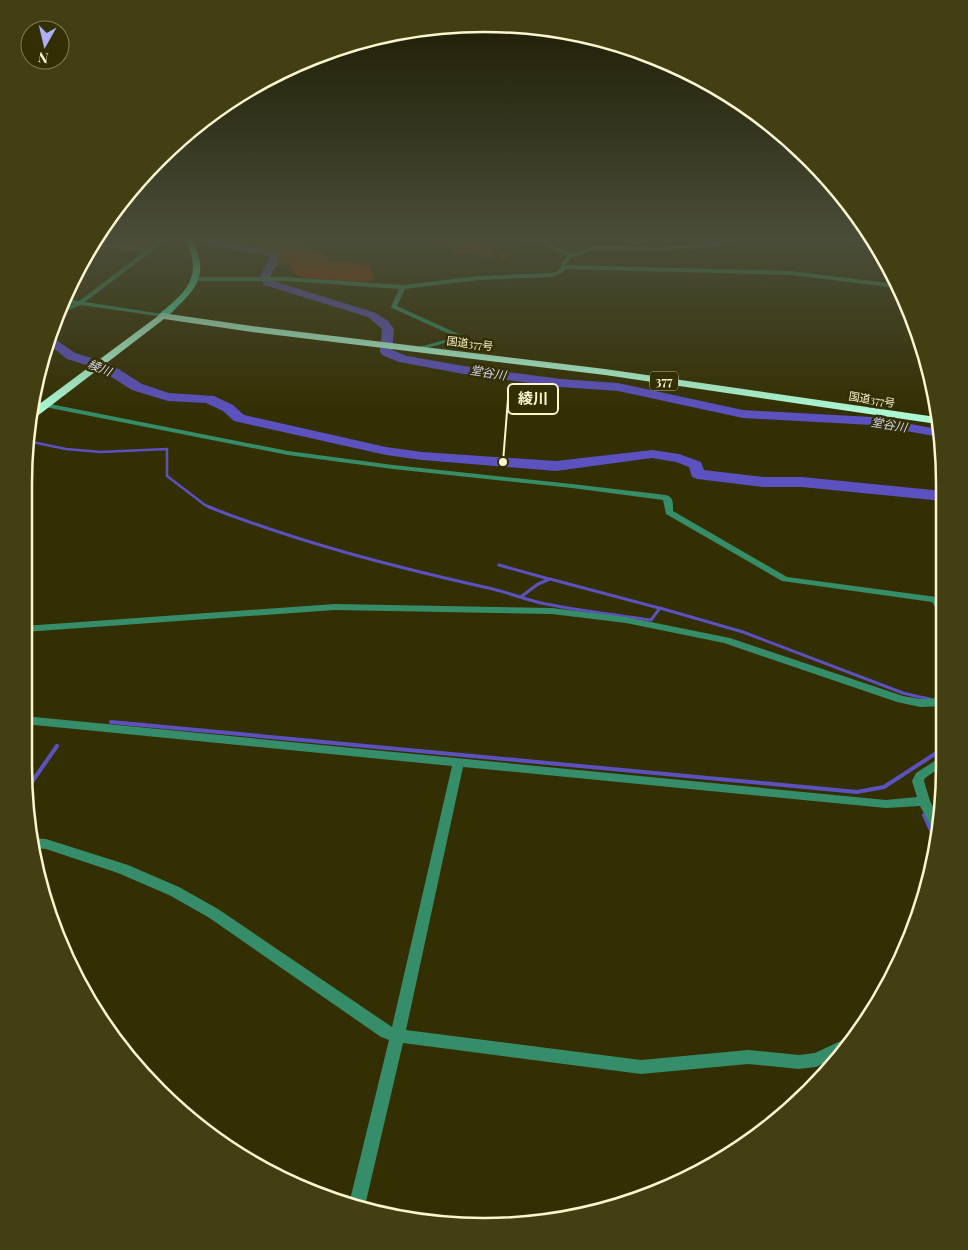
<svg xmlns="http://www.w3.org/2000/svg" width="968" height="1250" viewBox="0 0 968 1250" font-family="'Playfair Display','Noto Sans JP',serif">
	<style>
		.forest { fill: #8f3501 }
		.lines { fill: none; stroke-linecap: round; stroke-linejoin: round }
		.stream-far2 { stroke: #5b51bf; stroke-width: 2.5 }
		.stream-far1 { stroke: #5b51bf; stroke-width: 3 }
		.stream { stroke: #5b51bf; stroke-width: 4 }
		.canal { fill: #5b51bf; fill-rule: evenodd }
		.river { fill: #5b51bf; fill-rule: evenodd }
		.street { fill: #358d69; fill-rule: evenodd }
		.primary { fill: #4ee5a9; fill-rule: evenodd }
		.highway { fill: #adf8d4; fill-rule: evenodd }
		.labels { text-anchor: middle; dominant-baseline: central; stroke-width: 5; stroke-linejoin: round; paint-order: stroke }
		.far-street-label { font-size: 11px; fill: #faf6cf; stroke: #342f02 }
		.far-water-label { font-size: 12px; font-style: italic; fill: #d4d6f2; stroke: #342f02 }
		.shield { fill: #342f02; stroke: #bfba92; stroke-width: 1 }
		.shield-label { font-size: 12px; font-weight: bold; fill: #faf6cf }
		.rim { fill: none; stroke: #faf6cf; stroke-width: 2.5 }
		.leader { fill: none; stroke: #faf6cf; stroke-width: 2 }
		.callout-dot { fill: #faf6cf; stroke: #342f02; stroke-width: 2 }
		.callout { fill: #342f02; stroke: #faf6cf; stroke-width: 2 }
		.callout-label { font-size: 15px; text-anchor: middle; font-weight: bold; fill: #faf6cf }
	</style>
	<rect width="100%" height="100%" fill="#342f02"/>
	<path class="forest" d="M 101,238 L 162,238 C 147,256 115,251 94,250 Z
		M 254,238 L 292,238 L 304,244 L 302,246 C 313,249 325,250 330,262 L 350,261 L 355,264 L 369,265 L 374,278 L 372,281 L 362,282 L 300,277 L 294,273 L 289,263 L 273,267 L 277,261 L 275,255 L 257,249 L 251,242 Z
		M 413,238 C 437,237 494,241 511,258 L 503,260 L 499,257 L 502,254 L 497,250 L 491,257 L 485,257 L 483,254 L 476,252 L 453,255 L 453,247 Z"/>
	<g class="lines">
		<path class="stream-far2" d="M 27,441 L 66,449 L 101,452 L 167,449 L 167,476 L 205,505 L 212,508"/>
		<path class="stream-far1" d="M 209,507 C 298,542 391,566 484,587 C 505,591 525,600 546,604 C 581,611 616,615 651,620 L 660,608 L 743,632 L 903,693 L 928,699
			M 499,565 L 549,579
			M 522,596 L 538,584 L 550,579 L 659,608"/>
		<path class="stream" d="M 923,698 L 931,700
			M 111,722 L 857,792 L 884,787 L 944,748
			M 27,789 L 57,746
			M 924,815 L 937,844"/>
		<path class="canal" d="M 728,238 L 734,238 L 721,246 L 688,250 L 685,248 L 718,243 Z"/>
		<path class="river" d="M 194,238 L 207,238 L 275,252 L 280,258 L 270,276 L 273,281 L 376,313 L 388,321 L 394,329 L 392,350 L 407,356 L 464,366 L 561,379 L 618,383 L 743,410 L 872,417 L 938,429 L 940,437 L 872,425 L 743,418 L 618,391 L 561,387 L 464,374 L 399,362 L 382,355 L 380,352 L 382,329 L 368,317 L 264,285 L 260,276 L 270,258 L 268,256 L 210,245 Z
			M 846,238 C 859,236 872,239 880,250 L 847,240 Z
			M 49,335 L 75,353 L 109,363 L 142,384 L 169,393 L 214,396 L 233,405 L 244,415 L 386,447 L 422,452 L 556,461 L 652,450 L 679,454 L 701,462 L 704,470 L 763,477 L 802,477 L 943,491 L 943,501 L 802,487 L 763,487 L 697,479 L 692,477 L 689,467 L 676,462 L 652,458 L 556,471 L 422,460 L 386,455 L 234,421 L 223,411 L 206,403 L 168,401 L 132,390 L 99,369 L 67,359 L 47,343 Z"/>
		<path class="street" d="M 161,238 L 167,238 L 155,249 L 85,302 L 162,314 L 164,315 L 164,317 L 81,305 L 61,313 L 63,308 L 74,304 L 66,303 L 68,299 L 79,301 L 145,251 L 97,246 L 98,243 L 149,248 Z
			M 514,238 L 540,240 L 573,254 L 592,246 L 663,247 L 711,243 L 692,239 L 692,238 L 717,241 L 724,238 L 729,238 L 719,244 L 702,248 L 663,250 L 594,250 L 570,258 L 566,265 L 791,271 L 896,284 L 898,288 L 791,275 L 565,269 L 562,273 L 552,277 L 479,280 L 405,289 L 397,306 L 465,337 L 417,351 L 415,350 L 415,348 L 456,337 L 392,308 L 391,307 L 399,289 L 287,281 L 195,281 L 192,279 L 195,277 L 287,277 L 403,285 L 479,276 L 551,273 L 558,271 L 567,255 L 537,242 L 516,240 Z
			M 647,238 L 654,238 L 633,245 L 630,243 Z
			M 35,401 L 288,451 L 393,465 L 572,484 L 666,495 C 674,497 673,504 673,511 L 787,577 L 944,598 L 944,604 L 942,604 L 944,616 L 941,615 L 932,602 L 782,581 L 666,514 L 663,500 L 572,488 L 393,469 L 288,455 L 35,405 Z
			M 335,604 L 552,608 L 626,617 L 730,638 L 903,696 L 920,699 L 944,698 L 944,706 L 920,707 L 897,702 L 724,643 L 626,623 L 552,614 L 335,610 L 24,632 L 24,626 Z
			M 24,716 L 886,800 L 917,797 L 912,781 L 916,773 L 944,755 L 944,765 L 925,778 L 924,781 L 930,801 L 939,819 L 938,834 L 934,832 L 920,806 L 886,808 L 463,767 L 406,1030 L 641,1060 L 748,1050 L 799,1055 L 815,1053 L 845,1039 L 850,1041 L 834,1059 L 816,1067 L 799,1069 L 748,1064 L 641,1074 L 403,1043 L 364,1210 L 349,1204 L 389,1040 L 381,1037 L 208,917 L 169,895 L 118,873 L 46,849 L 35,848 L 33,838 L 46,839 L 128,865 L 179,887 L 218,909 L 392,1027 L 452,766 L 24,724 Z"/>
		<path class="primary" d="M 184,238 L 190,238 C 207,266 203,283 178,306 C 173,311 167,319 159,318 L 159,314 C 188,291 204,275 184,238 Z"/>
		<path class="highway" d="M 162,313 L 252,326 L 605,369 L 936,417 L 937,424 L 605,375 L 252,332 L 164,319 L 36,417 L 32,418 L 34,408 Z"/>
	</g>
	<linearGradient id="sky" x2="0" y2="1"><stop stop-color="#1d1a01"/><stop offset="0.58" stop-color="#4a4d39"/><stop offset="1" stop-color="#4a4d39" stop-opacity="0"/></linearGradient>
	<rect width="968" height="412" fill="url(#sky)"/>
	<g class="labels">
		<g class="far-street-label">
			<text transform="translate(470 343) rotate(7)">国道377号</text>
			<text transform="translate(872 399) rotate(9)">国道377号</text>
		</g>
		<g class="far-water-label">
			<text transform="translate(100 367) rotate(23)">綾川</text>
			<text transform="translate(488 372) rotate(9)">堂谷川</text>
			<text transform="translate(889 424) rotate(9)">堂谷川</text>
		</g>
		<rect class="shield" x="650" y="371.5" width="28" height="19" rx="4"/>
		<g class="shield-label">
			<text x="664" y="381">377</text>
		</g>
	</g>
	<path d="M0 0H968V1250H0ZM484 32H484A452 452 0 0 1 936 484V766A452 452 0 0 1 484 1218H484A452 452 0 0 1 32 766V484A452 452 0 0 1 484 32Z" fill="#443f12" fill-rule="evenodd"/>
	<path class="rim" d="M484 32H484A452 452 0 0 1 936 484V766A452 452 0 0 1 484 1218H484A452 452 0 0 1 32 766V484A452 452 0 0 1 484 32Z"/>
	<path class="leader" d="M503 462L508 399"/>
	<circle class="callout-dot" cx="503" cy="462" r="5"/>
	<rect class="callout" x="508" y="384" width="50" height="30" rx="5"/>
	<g class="callout-label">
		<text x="533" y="404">綾川</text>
	</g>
	<g transform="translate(45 45) rotate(188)"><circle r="24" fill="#342f02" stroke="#837f54"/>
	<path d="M0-4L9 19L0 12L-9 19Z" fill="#adaffb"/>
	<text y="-8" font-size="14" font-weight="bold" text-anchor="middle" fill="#faf6cf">N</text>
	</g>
</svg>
